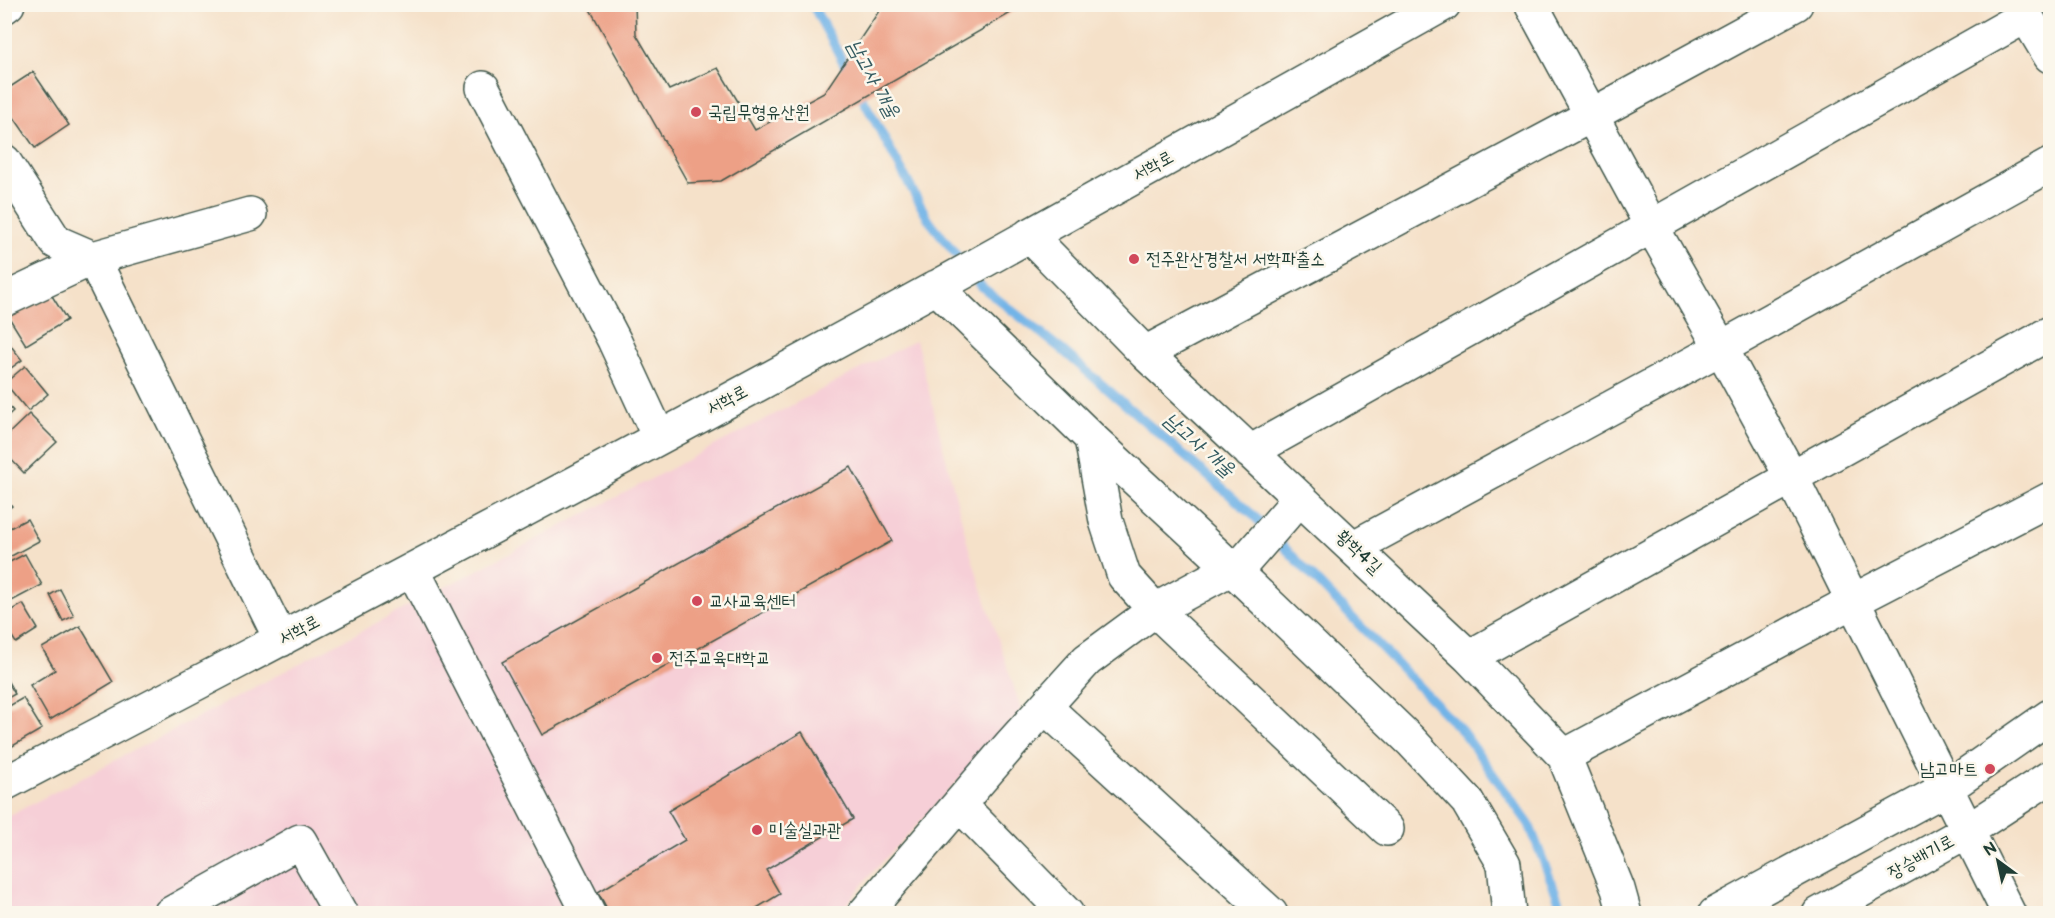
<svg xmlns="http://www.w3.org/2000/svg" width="2055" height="918" viewBox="0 0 2055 918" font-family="'Balsamiq Sans','Poor Story',sans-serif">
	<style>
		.built { fill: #f6cfd7 }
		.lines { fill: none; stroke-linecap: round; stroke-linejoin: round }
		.stream { stroke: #72b4e7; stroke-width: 9 }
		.building { fill: #eda086 }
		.minor-casing { stroke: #3f564a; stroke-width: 36 }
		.minor { stroke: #fff; stroke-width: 33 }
		.poi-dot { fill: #d1495b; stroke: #fbf7ec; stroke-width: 2 }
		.labels { text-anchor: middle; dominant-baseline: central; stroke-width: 5; stroke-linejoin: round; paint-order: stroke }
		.poi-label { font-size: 18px; fill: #1f3d34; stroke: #fbf7ec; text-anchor: start }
		.street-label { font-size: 18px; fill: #1f3d34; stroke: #fbf7ec }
		.water-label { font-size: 20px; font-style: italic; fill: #345b61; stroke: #fbf7ec }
	</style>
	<rect width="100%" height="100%" fill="#fbf7ec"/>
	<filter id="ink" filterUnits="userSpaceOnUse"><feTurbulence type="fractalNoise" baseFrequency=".0167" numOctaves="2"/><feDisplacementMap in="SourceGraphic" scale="12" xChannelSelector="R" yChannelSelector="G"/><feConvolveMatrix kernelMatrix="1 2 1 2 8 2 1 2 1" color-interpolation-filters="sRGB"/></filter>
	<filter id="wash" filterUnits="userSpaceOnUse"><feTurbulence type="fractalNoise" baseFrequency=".008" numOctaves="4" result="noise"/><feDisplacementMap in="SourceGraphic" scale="24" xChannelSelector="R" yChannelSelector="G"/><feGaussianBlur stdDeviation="1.35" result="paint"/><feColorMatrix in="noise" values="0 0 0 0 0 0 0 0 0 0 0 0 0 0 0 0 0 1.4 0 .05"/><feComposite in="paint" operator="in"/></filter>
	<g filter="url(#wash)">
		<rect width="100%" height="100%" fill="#f5e1c9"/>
		<path class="built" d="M 916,340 L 969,549 L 1022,712 L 872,873 L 839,913 L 5,914 L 5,818 Z"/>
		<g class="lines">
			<path class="stream" d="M 812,4 L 849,73
				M 858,90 L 928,219 L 982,287 L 1061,349 L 1254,516 L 1462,731 L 1529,824 L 1564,914"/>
		</g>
		<g id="blocks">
			<path class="building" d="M 587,4 L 635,4 L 636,34 L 669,90 L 718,68 L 755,130 L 824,93 L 879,11 L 881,4 L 1026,4 L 721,181 L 688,183 Z
				M 33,72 L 69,125 L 35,148 L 4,103 L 4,91 Z
				M 49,291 L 67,320 L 26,345 L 8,316 Z
				M 4,337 L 22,360 L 4,373 Z
				M 25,366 L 48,394 L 28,411 L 5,383 Z
				M 4,400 L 13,411 L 4,419 Z
				M 29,414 L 57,442 L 24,473 L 4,452 L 4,438 Z
				M 851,467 L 892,541 L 542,735 L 502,662 Z
				M 4,495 L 12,506 L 4,512 Z
				M 27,519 L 39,541 L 4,560 L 4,531 Z
				M 25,554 L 42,585 L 6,604 L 4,601 L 4,565 Z
				M 60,589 L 74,616 L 63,621 L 50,595 Z
				M 23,604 L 38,629 L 16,643 L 4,624 L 4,615 Z
				M 80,626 L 113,682 L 50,720 L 30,685 L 55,670 L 42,648 Z
				M 4,675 L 15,694 L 4,700 Z
				M 23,698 L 42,729 L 4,751 L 4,709 Z
				M 802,732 L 853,819 L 766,870 L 780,894 L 747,914 L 610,914 L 598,892 L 685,840 L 668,811 Z"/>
		</g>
	</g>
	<g filter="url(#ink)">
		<use href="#blocks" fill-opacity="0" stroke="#3f564a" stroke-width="1.5"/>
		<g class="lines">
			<defs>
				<path id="minor" d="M 1531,4 L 1652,227 L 1721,348 L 2050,165
					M 4,7 L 8,4
					M 2026,16 L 2050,56
					M 483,88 L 614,340 L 659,437
					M 4,161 L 56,242 L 93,258 L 281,640
					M 1029,235 L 1145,353 L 1469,657 L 1564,756 L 1618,889 L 1625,914
					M 936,287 L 1091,438 L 1231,568 L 1411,741 L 1467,801 L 1504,864 L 1509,914
					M 4,300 L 93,258 L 250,214
					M 1145,353 L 1592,115 L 1796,4
					M 1091,438 L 1106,521 L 1124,576 L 1155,610 L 1387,829
					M 1250,452 L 2026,16 L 2019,4
					M 1354,547 L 1721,348 L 1792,478 L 1853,601 L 2050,499
					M 413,570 L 589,914
					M 1469,657 L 2050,333
					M 1046,708 L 1271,914
					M 1564,756 L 1853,601 L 2009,914
					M 4,784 C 323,618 641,450 955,277 C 1119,187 1281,95 1444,4
					M 959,804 L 1067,914
					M 170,914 L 300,841 L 341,914
					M 864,914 L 1011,744 L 1087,660 L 1155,610 L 1245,561 L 1300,498
					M 1715,914 L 1947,788 L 2050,716
					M 1819,914 L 1969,830 L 2050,777"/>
			</defs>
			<use href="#minor" class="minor-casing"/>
			<use href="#minor" class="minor"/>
		</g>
	</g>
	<g class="poi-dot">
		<circle cx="696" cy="112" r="6"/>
		<circle cx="1134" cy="259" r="6"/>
		<circle cx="697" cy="601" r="6"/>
		<circle cx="657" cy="658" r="6"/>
		<circle cx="1990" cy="769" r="6"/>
		<circle cx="757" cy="830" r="6"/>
	</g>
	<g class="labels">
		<g class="poi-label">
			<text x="708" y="112">국립무형유산원</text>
			<text x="1146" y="259">전주완산경찰서 서학파출소</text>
			<text x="709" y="601">교사교육센터</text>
			<text x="669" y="658">전주교육대학교</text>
			<text x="1978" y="769" text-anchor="end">남고마트</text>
			<text x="769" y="830">미술실과관</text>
		</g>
		<g class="street-label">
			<text transform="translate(1153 166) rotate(-29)">서학로</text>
			<text transform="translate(727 400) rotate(-28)">서학로</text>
			<text transform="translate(1359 552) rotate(43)">황학4길</text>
			<text transform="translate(299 630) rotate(-28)">서학로</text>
			<text transform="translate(1921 857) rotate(-29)">장승배기로</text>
		</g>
		<g class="water-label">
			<text transform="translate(873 79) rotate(61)">남고사 개울</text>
			<text transform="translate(1199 445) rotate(41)">남고사 개울</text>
		</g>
	</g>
	<rect width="2055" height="918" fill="none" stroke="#fbf7ec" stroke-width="24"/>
	<g transform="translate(1998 861) rotate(327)" stroke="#fbf7ec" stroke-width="4.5" paint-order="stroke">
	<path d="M0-4.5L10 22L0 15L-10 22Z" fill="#1f3d34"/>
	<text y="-9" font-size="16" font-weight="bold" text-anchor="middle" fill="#1f3d34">N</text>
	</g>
</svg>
